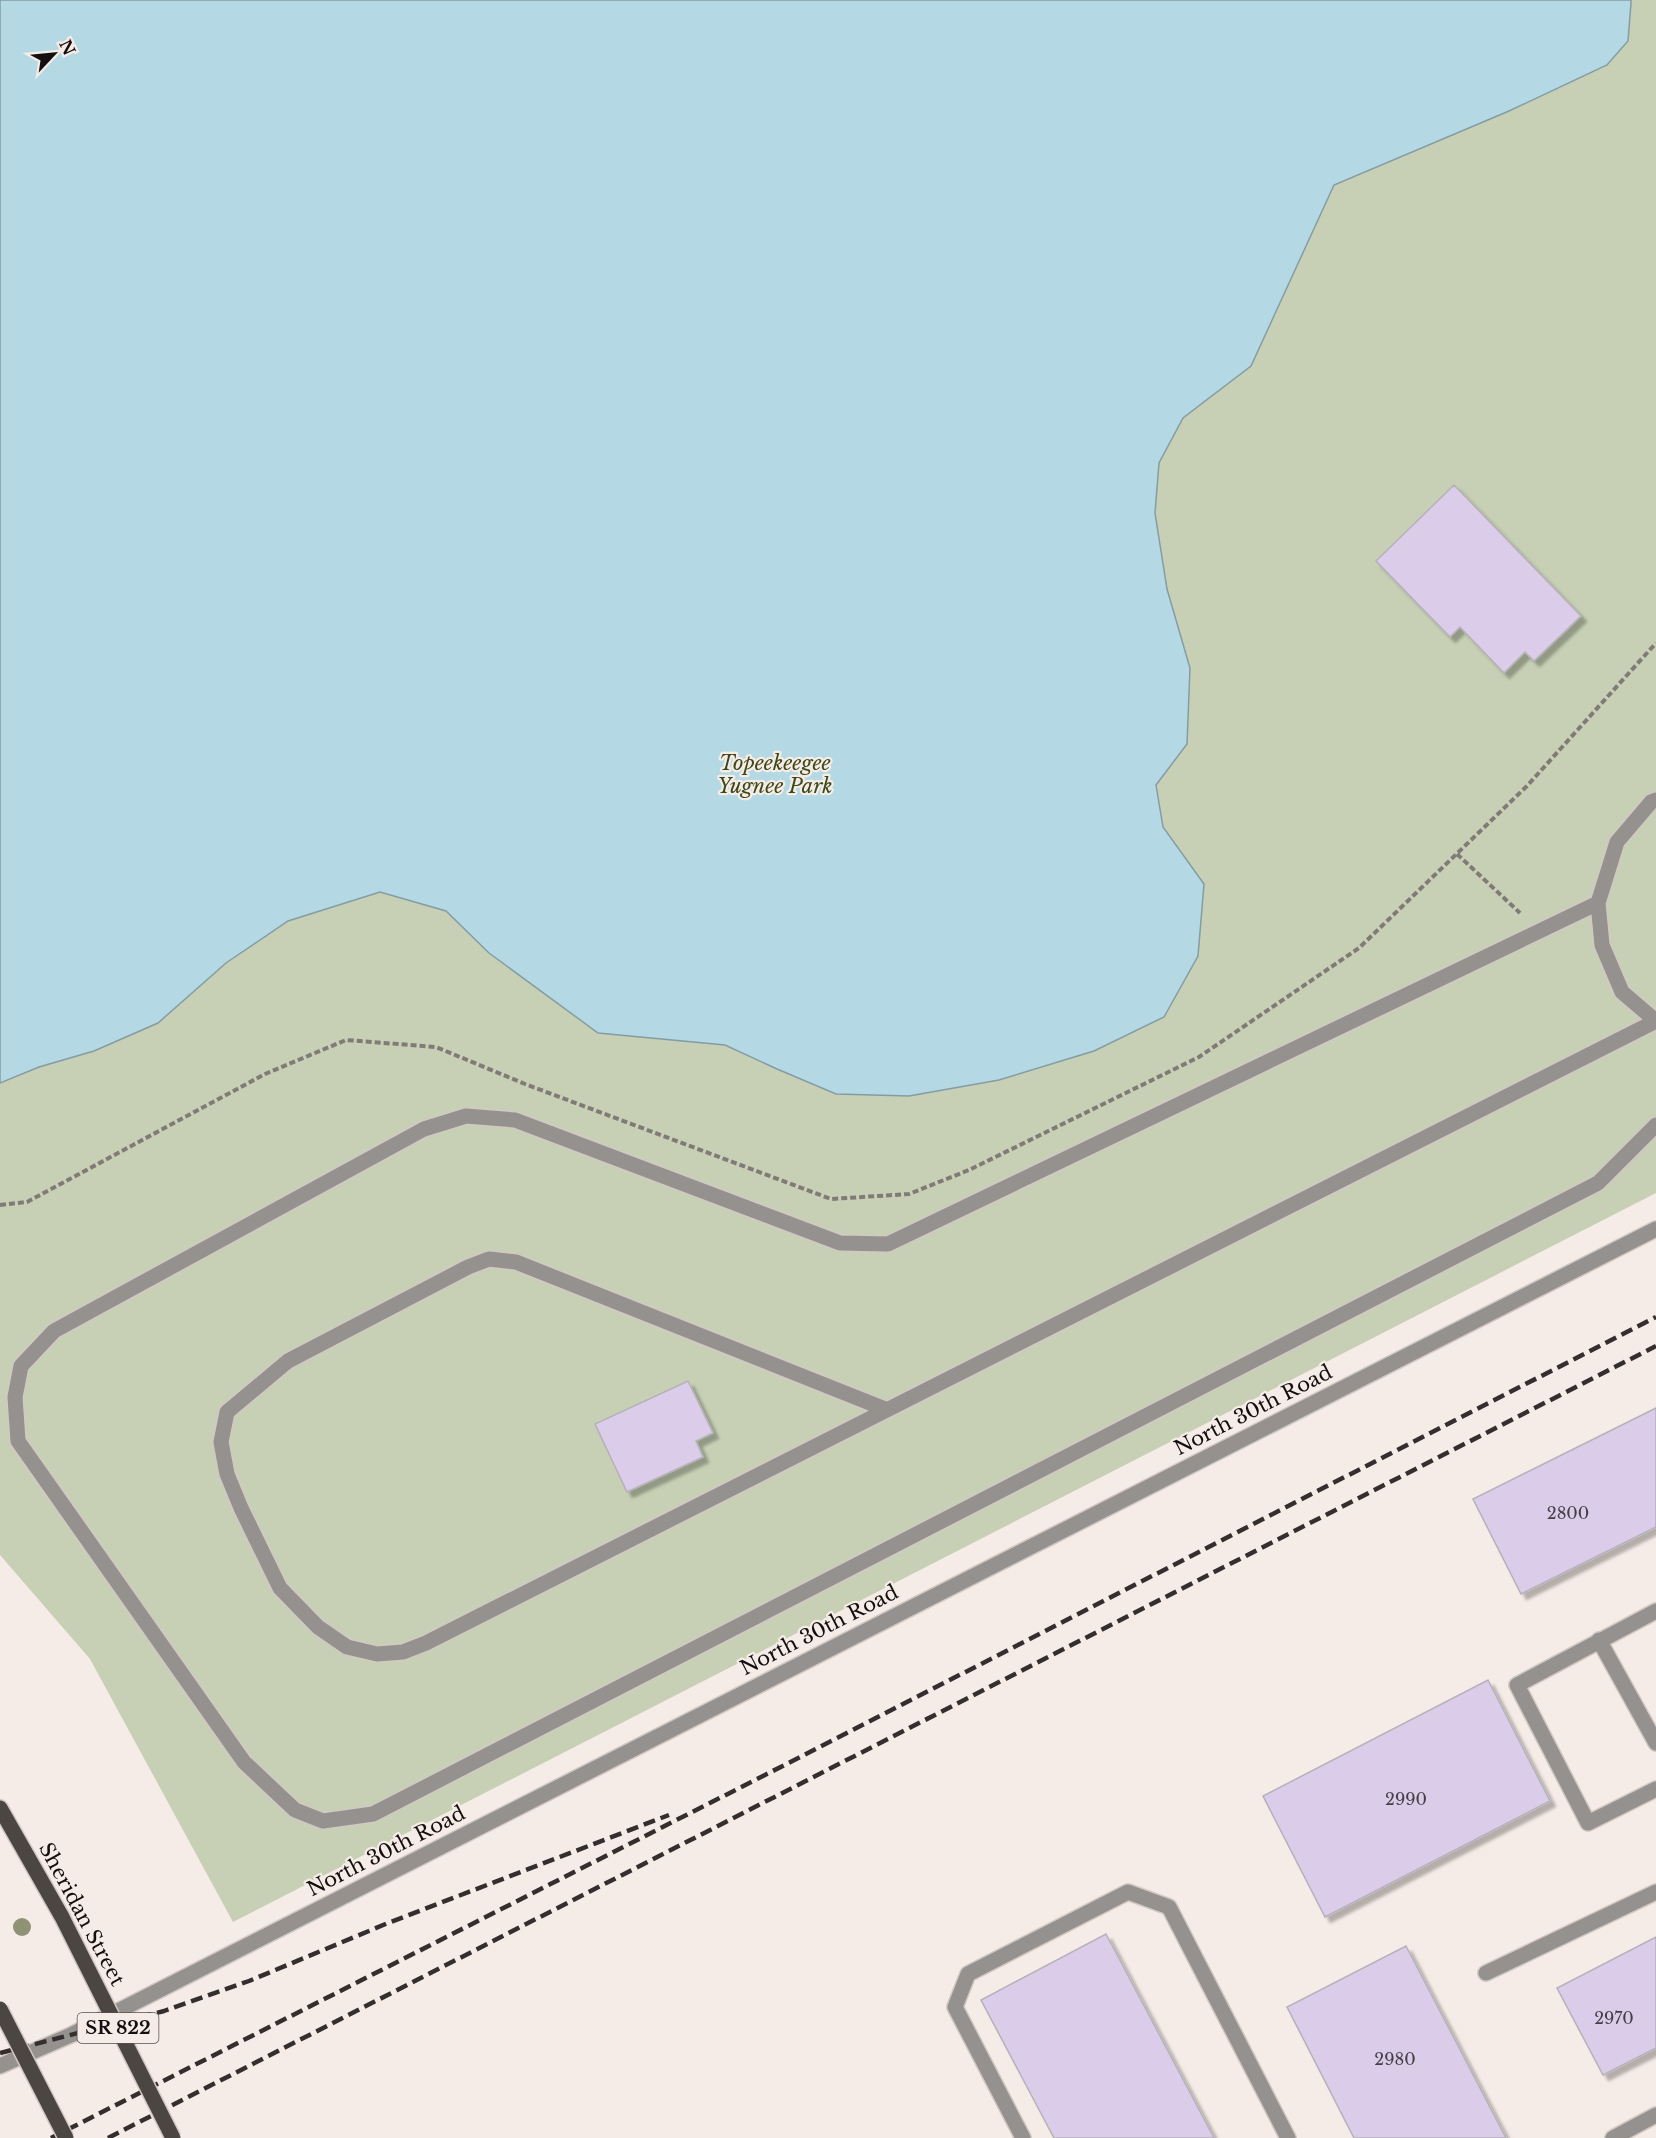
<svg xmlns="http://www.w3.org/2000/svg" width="1656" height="2138" viewBox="0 0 1656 2138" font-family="'Libre Baskerville',serif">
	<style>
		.green { fill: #c7d0b4 }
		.water { fill: #b4d9e5; stroke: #849ca4; stroke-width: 1.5 }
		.building { fill: #dbcdea; stroke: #b5b1ba; stroke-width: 1.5; filter: url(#shadow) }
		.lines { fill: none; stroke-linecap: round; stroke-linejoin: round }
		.minor-casing { stroke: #d2c9c4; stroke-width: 18 }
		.major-casing { stroke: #d2c9c4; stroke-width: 18 }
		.path { stroke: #817b78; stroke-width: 4; stroke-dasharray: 6 3; stroke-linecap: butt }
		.minor { stroke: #94918e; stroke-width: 15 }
		.major { stroke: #4c4642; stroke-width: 15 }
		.rail { stroke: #342f2e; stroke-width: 4.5; stroke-dasharray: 12 6; stroke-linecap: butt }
		.major-bridge-casing { stroke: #d2c9c4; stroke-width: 18; stroke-linecap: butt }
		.major-bridge { stroke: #4c4642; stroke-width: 15 }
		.tree { fill: #909275 }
		.labels { text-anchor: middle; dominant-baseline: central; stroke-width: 4.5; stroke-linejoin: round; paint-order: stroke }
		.number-label { font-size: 16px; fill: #453e45 }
		.shield { fill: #f6ece7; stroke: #57514f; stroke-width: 1.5 }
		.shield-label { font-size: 18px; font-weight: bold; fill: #130f0e }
		.park-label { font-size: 20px; font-style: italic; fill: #3c4817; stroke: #f6ece7 }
		.street-label { font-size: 20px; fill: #130f0e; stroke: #f6ece7 }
	</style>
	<defs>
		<filter id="shadow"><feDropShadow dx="5.5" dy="5.5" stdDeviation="1.5" flood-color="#0004"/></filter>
	</defs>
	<rect width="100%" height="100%" fill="#f6ece7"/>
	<path class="green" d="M 0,0 L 1656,0 L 1656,1193 L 233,1922 L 90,1659 L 0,1555 Z"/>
	<path class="water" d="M 0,0 L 1631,0 L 1631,3 L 1628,41 L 1607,65 L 1509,111 L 1334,185 L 1251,366 L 1183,418 L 1159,463 L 1155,513 L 1167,589 L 1190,668 L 1187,744 L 1156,785 L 1163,827 L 1204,884 L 1198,956 L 1164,1017 L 1094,1051 L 999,1080 L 909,1096 L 836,1094 L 777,1069 L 725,1045 L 598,1033 L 489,953 L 446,911 L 380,892 L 288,921 L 226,963 L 158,1023 L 94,1051 L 39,1067 L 0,1083 Z"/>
	<path class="building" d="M 1454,485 L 1581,616 L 1534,661 L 1525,652 L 1504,673 L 1460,627 L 1450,637 L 1376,561 Z
		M 688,1381 L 713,1433 L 696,1441 L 703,1457 L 627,1492 L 595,1424 Z
		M 1656,1408 L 1656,1527 L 1521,1594 L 1473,1499 Z
		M 1488,1680 L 1550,1801 L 1325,1917 L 1263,1796 Z
		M 1106,1934 L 1214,2138 L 1054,2138 L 981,2000 Z
		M 1656,1937 L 1656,2048 L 1603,2075 L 1557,1988 Z
		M 1406,1946 L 1506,2138 L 1354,2138 L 1287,2007 Z"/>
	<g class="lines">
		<defs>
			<path id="minor" d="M 1656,800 L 1651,802 L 1617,842 L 1598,903 L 1602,945 L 1622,992 L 1656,1021
				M 1598,903 L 888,1244 L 840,1243 L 515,1120 L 466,1116 L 424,1129 L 54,1331 L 21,1366 L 15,1397 L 18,1441 L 244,1762 L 295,1810 L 323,1821 L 373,1814 L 1598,1183 L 1656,1125
				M 885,1409 L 516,1262 L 489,1259 L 468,1267 L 288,1361 L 227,1412 L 221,1442 L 227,1474 L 241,1508 L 280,1588 L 318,1627 L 347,1647 L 377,1654 L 403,1652 L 426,1643 L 1656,1021
				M 1656,1611 L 1517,1685 L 1588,1823 L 1656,1789
				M 1599,1640 L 1656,1743
				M 1486,1973 L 1656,1892
				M 0,2066 L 71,2035 L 1656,1229
				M 1023,2138 L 955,2007 L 968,1974 L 1128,1892 L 1169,1907 L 1288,2138
				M 1613,2138 L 1656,2115"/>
			<path id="major" d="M 0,1808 L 62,1917"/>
		</defs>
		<use href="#minor" class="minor-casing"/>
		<use href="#major" class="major-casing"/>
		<path class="path" d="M 1457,854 L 1520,913
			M 0,1205 L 27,1202 L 265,1074 L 346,1040 L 436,1047 L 525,1084 L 831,1199 L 909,1194 L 969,1170 L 1199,1057 L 1359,948 L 1527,786 L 1656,643"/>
		<use href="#minor" class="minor"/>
		<use href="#major" class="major"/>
		<path class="rail" d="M 0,2053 L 164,2011 L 249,1981 L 388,1923 L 669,1815
			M 51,2138 L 765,1775 L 1656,1317
			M 108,2138 L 1656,1346"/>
		<defs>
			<path id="major-bridge" d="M 62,1917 L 173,2138
				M 0,2009 L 66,2138"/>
		</defs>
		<use href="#major-bridge" class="major-bridge-casing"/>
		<use href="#major-bridge" class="major-bridge"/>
	</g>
	<circle class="tree" cx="22" cy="1927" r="9"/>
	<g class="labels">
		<g class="number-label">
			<text x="1568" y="1513">2800</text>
			<text x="1406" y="1799">2990</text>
			<text x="1614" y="2018">2970</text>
			<text x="1395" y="2059">2980</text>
		</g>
		<rect class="shield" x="77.5" y="2013" width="81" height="30" rx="4.5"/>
		<g class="shield-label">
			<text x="118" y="2028">SR 822</text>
		</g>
		<g class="park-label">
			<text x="775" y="763">Topeekeegee<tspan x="775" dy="23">Yugnee Park</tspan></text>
		</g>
		<g class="street-label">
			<text transform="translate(1253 1410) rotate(-27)">North 30th Road</text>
			<text transform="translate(819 1630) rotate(-27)">North 30th Road</text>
			<text transform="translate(386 1851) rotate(-27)">North 30th Road</text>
			<text transform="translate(82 1914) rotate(62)">Sheridan Street</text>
		</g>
	</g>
	<g transform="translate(54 54) rotate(64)" stroke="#f6ece7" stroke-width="4.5" paint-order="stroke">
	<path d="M0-4.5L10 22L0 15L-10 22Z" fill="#130f0e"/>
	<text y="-9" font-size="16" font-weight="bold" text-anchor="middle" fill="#130f0e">N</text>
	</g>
</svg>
